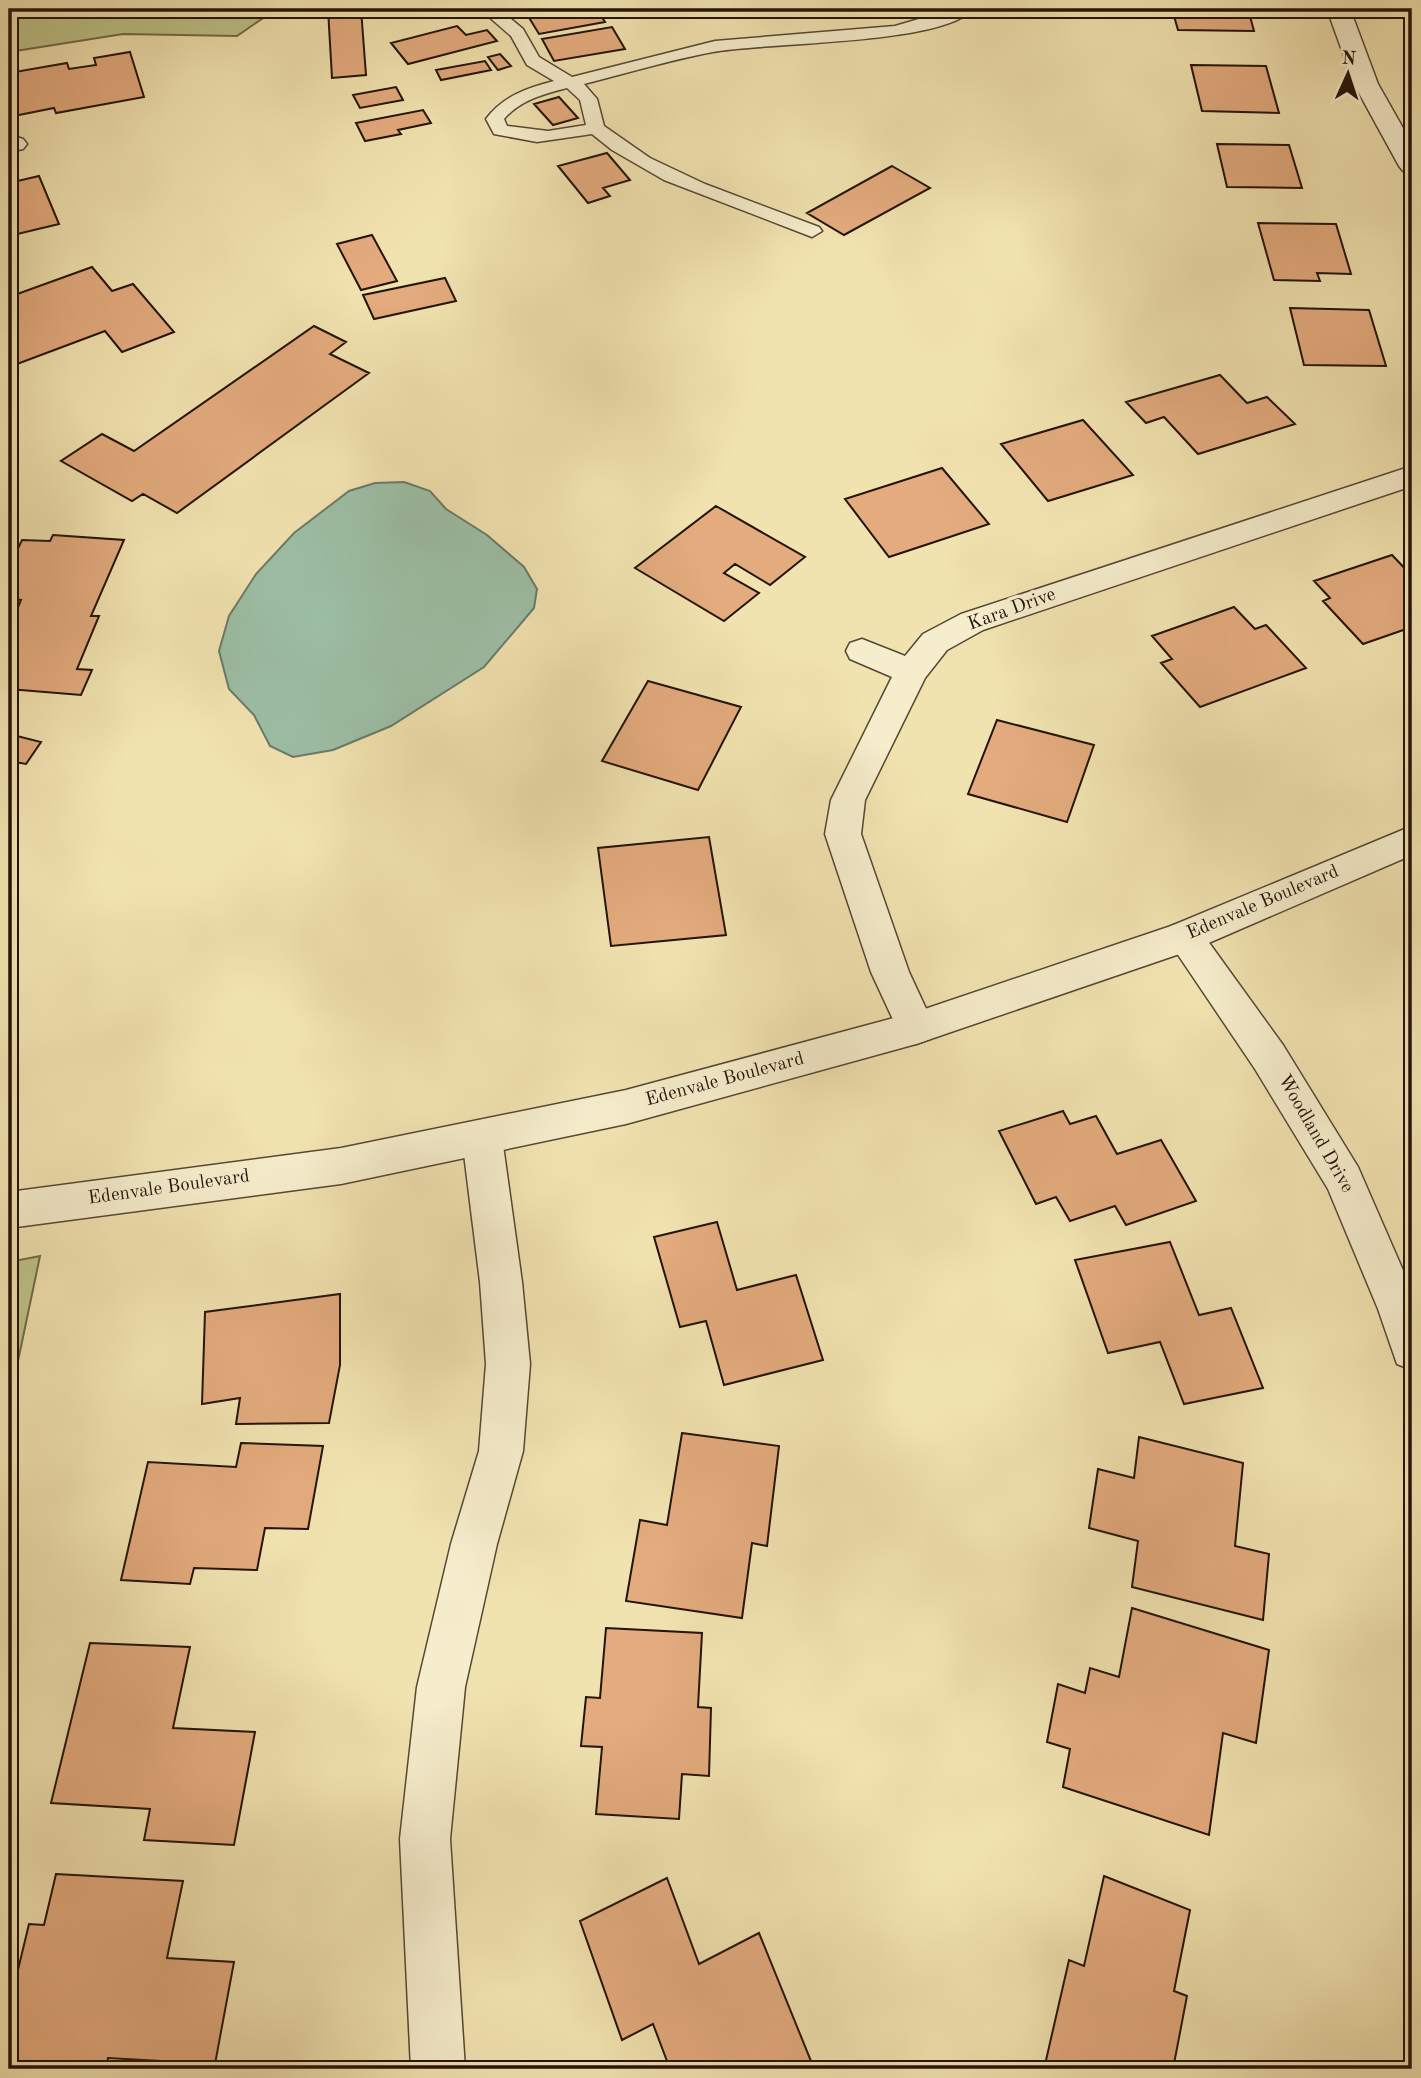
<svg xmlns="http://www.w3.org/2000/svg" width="1421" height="2078" viewBox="0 0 1421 2078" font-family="'Old Standard TT',serif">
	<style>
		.green { fill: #bec388; stroke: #706b4a; stroke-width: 2 }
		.water { fill: #9cbfa6; stroke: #6c7a68; stroke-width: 2 }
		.building { fill: #e3ab7e; stroke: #23130b; stroke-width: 2 }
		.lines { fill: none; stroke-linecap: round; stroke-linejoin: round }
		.service-casing { stroke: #564734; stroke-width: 3 }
		.minor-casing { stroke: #564734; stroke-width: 3 }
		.tertiary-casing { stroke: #564734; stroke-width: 3 }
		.service { fill: #f6edcc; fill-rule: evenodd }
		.minor { fill: #f6edcc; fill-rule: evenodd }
		.tertiary { fill: #f6edcc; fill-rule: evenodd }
		.labels { text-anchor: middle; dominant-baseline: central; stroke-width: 7; stroke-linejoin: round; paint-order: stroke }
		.street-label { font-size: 19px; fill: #23130b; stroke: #f6edcc }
	</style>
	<rect width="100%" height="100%" fill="#f1e3b0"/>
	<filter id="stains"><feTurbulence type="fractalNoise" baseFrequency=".00286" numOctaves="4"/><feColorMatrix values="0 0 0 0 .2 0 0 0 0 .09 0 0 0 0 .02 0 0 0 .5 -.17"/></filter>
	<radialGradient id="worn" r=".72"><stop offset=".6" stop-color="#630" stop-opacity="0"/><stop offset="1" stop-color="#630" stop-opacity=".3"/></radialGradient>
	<path class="green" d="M 9,9 L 276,9 L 237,36 L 123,34 L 9,52 Z
		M 40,1256 L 9,1404 L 9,1262 Z"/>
	<path class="water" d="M 404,482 L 430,491 L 446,509 L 487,535 L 524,567 L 537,589 L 534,608 L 484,667 L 391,726 L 333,750 L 293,757 L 270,746 L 254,715 L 229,689 L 219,651 L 229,616 L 256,574 L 294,533 L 349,491 L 375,483 Z"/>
	<path class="building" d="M 328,9 L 361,9 L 366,75 L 332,78 Z
		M 568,9 L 597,9 L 605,22 L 539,34 L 528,16 Z
		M 1172,9 L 1248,9 L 1254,31 L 1178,30 Z
		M 457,26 L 466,35 L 487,30 L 497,41 L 408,64 L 391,43 Z
		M 612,27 L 625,49 L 554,61 L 542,39 Z
		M 130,52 L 144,97 L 56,113 L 54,108 L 9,117 L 9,73 L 67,63 L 69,69 L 96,65 L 94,58 Z
		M 500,54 L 511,66 L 498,70 L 488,57 Z
		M 485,61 L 491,70 L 441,80 L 436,70 Z
		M 1191,65 L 1266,66 L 1279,113 L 1202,111 Z
		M 396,87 L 403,100 L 360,108 L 353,95 Z
		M 559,97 L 578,118 L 553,125 L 534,104 Z
		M 423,110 L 431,123 L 398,130 L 401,134 L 365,141 L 356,123 Z
		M 1217,144 L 1289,145 L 1302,188 L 1227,187 Z
		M 607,153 L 630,180 L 603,188 L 610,196 L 588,203 L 558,166 Z
		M 892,166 L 930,188 L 844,235 L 807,213 Z
		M 39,176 L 59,224 L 9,236 L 9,183 Z
		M 1258,223 L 1336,224 L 1351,274 L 1317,273 L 1320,281 L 1274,280 Z
		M 372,235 L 397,281 L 361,290 L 337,244 Z
		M 92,267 L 112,291 L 133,284 L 174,332 L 122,352 L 105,331 L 9,367 L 9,297 Z
		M 445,278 L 456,301 L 374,319 L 363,295 Z
		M 1290,308 L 1369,310 L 1386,366 L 1304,365 Z
		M 314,326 L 346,342 L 330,354 L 369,373 L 177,513 L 143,494 L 132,501 L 61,461 L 102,434 L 134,451 Z
		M 1220,375 L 1247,403 L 1267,397 L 1295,424 L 1198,454 L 1164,417 L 1146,423 L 1126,402 Z
		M 1083,420 L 1133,475 L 1048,501 L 1001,444 Z
		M 942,468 L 989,524 L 889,557 L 845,499 Z
		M 716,506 L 805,557 L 770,585 L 735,564 L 724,573 L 759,593 L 724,621 L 635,568 Z
		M 53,535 L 124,540 L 91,616 L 99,616 L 77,669 L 92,670 L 81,695 L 9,689 L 9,614 L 15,615 L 21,600 L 9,599 L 9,567 L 22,540 L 50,541 Z
		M 1392,555 L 1412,576 L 1412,627 L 1363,644 L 1323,601 L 1330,598 L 1314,581 Z
		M 1234,607 L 1255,629 L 1266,625 L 1306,668 L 1200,707 L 1161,663 L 1172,659 L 1152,636 Z
		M 648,681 L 741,707 L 698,790 L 602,761 Z
		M 997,720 L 1094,745 L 1067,822 L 968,794 Z
		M 9,734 L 41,742 L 26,764 L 9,761 Z
		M 709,837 L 726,935 L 611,946 L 598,848 Z
		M 1063,1111 L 1070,1124 L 1096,1116 L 1117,1154 L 1161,1140 L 1196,1201 L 1126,1225 L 1115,1206 L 1070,1221 L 1056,1197 L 1036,1204 L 999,1131 Z
		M 717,1222 L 737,1290 L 796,1275 L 823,1360 L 724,1385 L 706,1321 L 680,1327 L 654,1237 Z
		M 1170,1242 L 1199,1315 L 1231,1308 L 1263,1388 L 1184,1404 L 1160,1342 L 1108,1353 L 1075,1260 Z
		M 340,1294 L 340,1365 L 329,1423 L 236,1424 L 240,1398 L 202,1404 L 205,1312 Z
		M 682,1433 L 779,1446 L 767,1546 L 752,1543 L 742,1618 L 626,1601 L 640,1520 L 667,1525 Z
		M 1139,1437 L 1243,1463 L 1235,1546 L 1269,1554 L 1263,1620 L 1132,1587 L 1138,1541 L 1089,1528 L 1098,1469 L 1134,1478 Z
		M 241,1443 L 323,1446 L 308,1529 L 265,1528 L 257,1570 L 194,1568 L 190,1584 L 121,1580 L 148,1462 L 236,1467 Z
		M 1132,1608 L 1269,1650 L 1256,1743 L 1223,1733 L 1209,1835 L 1063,1787 L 1070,1749 L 1047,1742 L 1058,1684 L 1085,1693 L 1090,1668 L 1119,1677 Z
		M 606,1628 L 702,1633 L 698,1707 L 711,1708 L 709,1776 L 682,1774 L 679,1819 L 596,1814 L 602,1747 L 581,1746 L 586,1697 L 600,1698 Z
		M 90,1643 L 190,1647 L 173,1728 L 255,1732 L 234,1845 L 144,1840 L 150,1809 L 51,1803 Z
		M 56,1874 L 183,1881 L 167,1958 L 234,1962 L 215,2064 L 108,2058 L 106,2069 L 9,2069 L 9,2007 L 29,1924 L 44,1925 Z
		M 1104,1876 L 1190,1910 L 1174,1991 L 1187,1996 L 1173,2069 L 1044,2069 L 1069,1960 L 1084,1966 Z
		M 667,1878 L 699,1964 L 759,1933 L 813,2066 L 807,2069 L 670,2069 L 653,2024 L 622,2040 L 580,1921 Z"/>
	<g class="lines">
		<defs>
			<path id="service" d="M 480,9 L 498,9 L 505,14 L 523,29 L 539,57 L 572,77 L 715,41 L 895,26 L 953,9 L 973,9 C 943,45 765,42 713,52 C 670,60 627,73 584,84 L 597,99 L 604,126 L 650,158 L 705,184 L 819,227 L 822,231 L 812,237 L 664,180 L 612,150 L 592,134 L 537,142 L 494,134 L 486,119 C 503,96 527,88 554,81 L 527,65 L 511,36 ZM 567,88 L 580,100 L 586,125 L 548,131 L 507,126 L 504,119 C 520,100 544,94 567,88 Z"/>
			<path id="minor" d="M 1327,9 L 1350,9 L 1378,84 L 1412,144 L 1412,174 L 1403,171 L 1399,166 L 1354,84 Z
				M 14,136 L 23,139 L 27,144 L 23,149 L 9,152 L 9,138 Z
				M 1412,466 L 1412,486 L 983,630 L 947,650 L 925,678 L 865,800 L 861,834 L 909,972 L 935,1028 L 930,1039 L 916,1044 L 902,1039 L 871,972 L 825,834 L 831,800 L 892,677 L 850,659 L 846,651 L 850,643 L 862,639 L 905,656 L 923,634 L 961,614 Z
				M 1184,922 L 1197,926 L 1283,1045 L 1358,1167 L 1412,1291 L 1412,1370 L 1397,1364 L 1378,1309 L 1328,1189 L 1255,1069 L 1166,937 L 1171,926 Z
				M 482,1121 L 496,1126 L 502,1138 L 522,1282 L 530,1364 L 523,1451 L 497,1544 L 465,1687 L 450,1839 L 465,2069 L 411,2069 L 400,1839 L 417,1687 L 451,1544 L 479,1451 L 486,1364 L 480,1282 L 462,1138 L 468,1126 Z"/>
			<path id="tertiary" d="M 1412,826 L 1412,855 L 1197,948 L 916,1044 L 626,1124 L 341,1184 L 9,1228 L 9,1192 L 341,1148 L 626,1090 L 916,1012 L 1171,926 Z"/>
		</defs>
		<use href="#service" class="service-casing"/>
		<use href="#minor" class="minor-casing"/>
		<use href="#tertiary" class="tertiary-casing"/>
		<use href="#service" class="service"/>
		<use href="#minor" class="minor"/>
		<use href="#tertiary" class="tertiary"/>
	</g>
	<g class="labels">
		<g class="street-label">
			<text transform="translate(1012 610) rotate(-20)">Kara Drive</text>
			<text transform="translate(1263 903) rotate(-23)">Edenvale Boulevard</text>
			<text transform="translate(725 1080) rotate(-15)">Edenvale Boulevard</text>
			<text transform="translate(1315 1134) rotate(60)">Woodland Drive</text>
			<text transform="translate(169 1188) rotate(-8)">Edenvale Boulevard</text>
		</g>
	</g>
	<rect width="1421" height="2078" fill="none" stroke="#f1e3b0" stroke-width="35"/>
	<rect x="10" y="10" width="1400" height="2057" fill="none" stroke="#23130b" stroke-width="3.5"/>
	<rect x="18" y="18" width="1386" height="2043" fill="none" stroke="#23130b" stroke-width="2"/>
	<g transform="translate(1348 74) rotate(3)" stroke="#f6edcc" stroke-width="5" paint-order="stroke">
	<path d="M0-5L12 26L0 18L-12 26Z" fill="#23130b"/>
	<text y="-10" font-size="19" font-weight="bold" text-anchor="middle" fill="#23130b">N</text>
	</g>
	<rect width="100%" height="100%" filter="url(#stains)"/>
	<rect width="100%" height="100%" fill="url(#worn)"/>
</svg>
